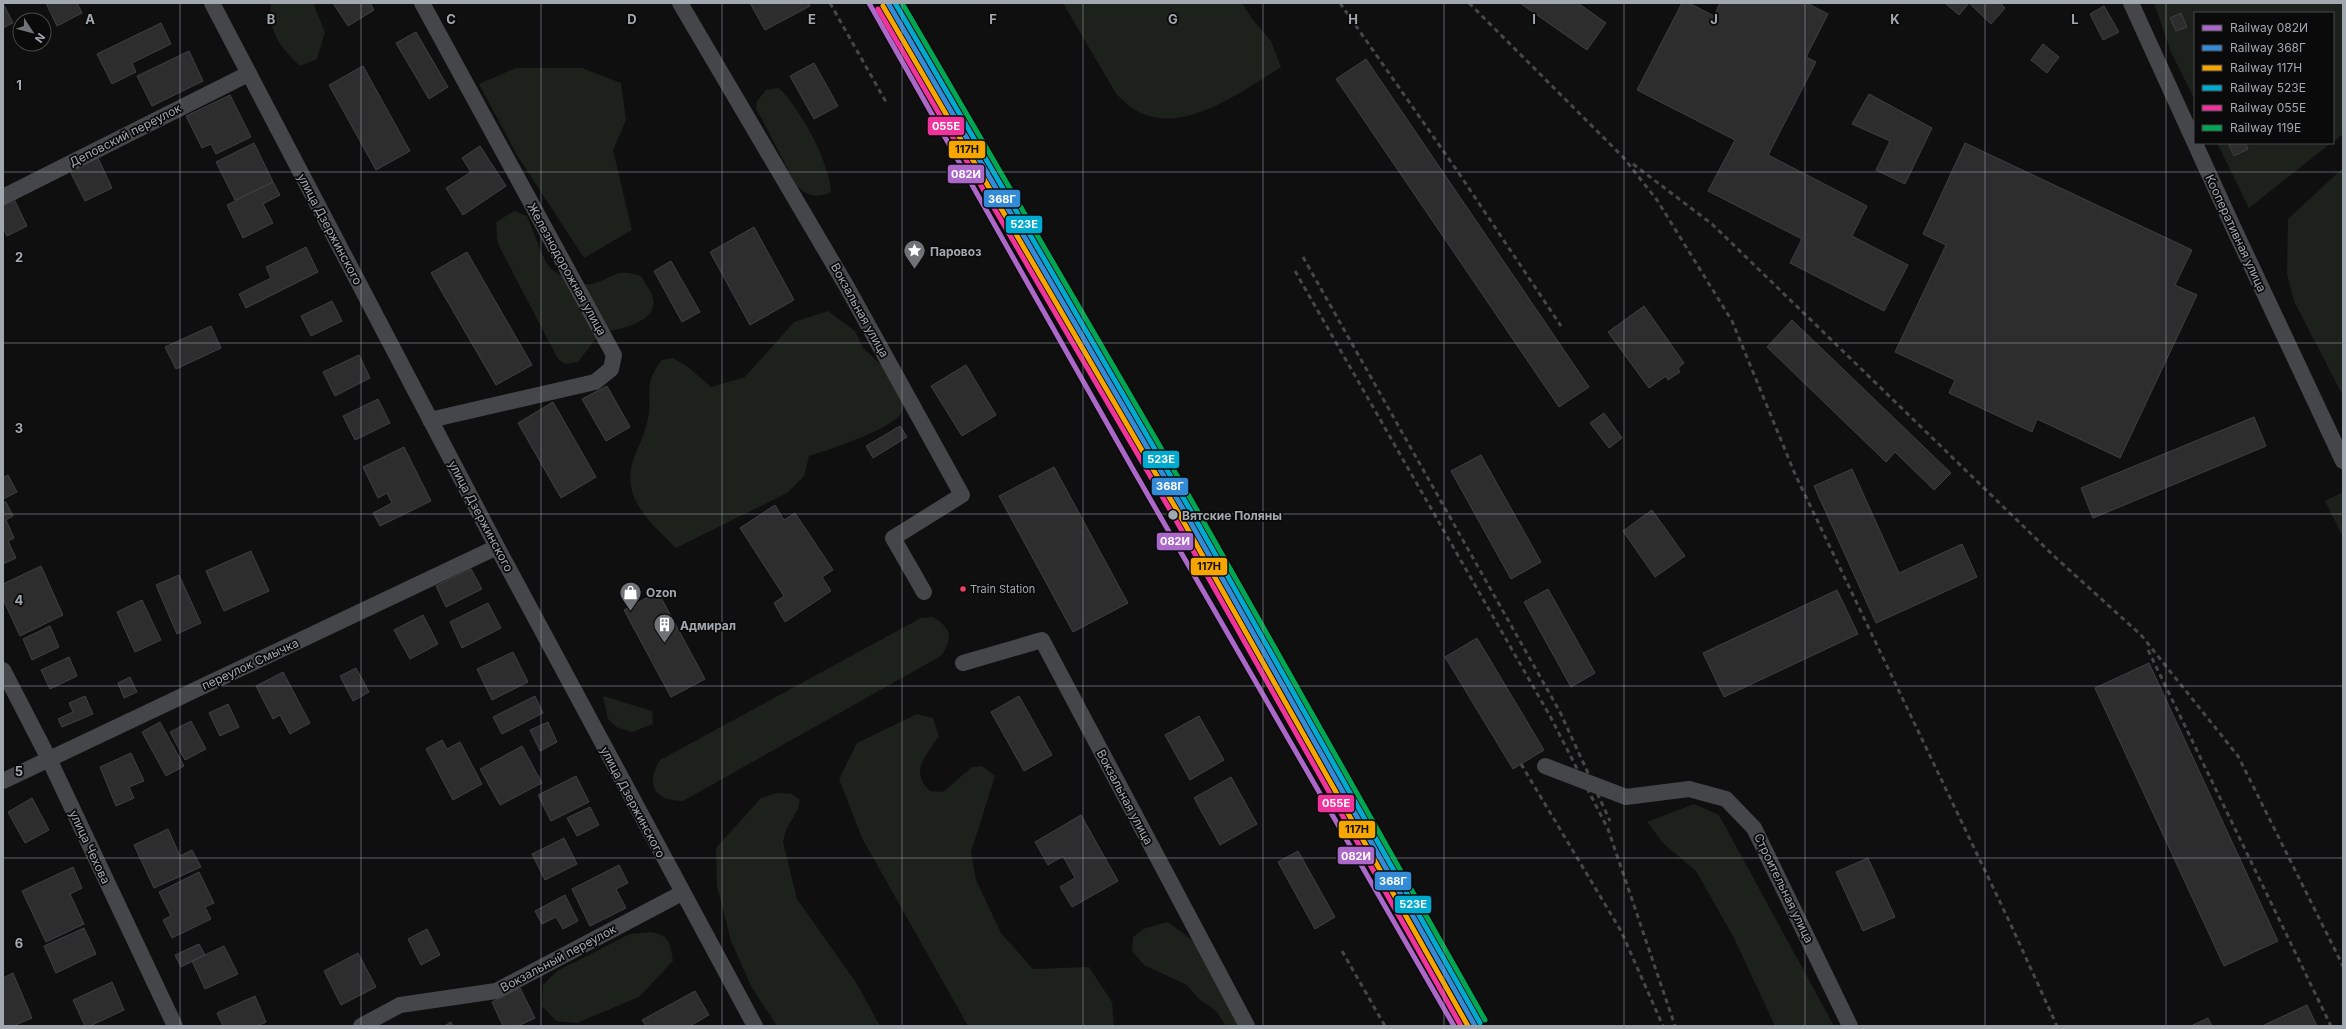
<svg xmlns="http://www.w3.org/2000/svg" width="2346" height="1029" viewBox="0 0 2346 1029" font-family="Inter,sans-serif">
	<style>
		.green { fill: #1c211c }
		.building { fill: #2d2d2e; stroke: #3f4043 }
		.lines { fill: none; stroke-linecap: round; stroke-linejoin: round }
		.minor { stroke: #444649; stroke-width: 16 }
		.rail { stroke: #464749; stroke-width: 3; stroke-dasharray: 5 4; stroke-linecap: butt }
		.rail-1-casing { stroke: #0a0a0b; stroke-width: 8 }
		.rail-2-casing { stroke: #0a0a0b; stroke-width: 8 }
		.rail-3-casing { stroke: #0a0a0b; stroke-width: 8 }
		.rail-4-casing { stroke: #0a0a0b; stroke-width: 8 }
		.rail-5-casing { stroke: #0a0a0b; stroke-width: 8 }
		.rail-6-casing { stroke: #0a0a0b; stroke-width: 8 }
		.rail-1 { stroke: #ac68c9; stroke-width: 5 }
		.rail-2 { stroke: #338bd7; stroke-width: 5 }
		.rail-3 { stroke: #f7a600; stroke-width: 5 }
		.rail-4 { stroke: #00a9ce; stroke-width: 5 }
		.rail-5 { stroke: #ef339a; stroke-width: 5 }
		.rail-6 { stroke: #00a651; stroke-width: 5 }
		.grid { fill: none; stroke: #a2a8af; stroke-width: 1; stroke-opacity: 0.55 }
		.stop-dot { fill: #a2a8af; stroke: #0a0a0b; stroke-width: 1.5 }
		.bus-dot { fill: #f24062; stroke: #0a0a0b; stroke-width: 1.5 }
		.labels { text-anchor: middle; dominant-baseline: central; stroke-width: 3.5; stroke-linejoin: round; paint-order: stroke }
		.bus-label { font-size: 11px; fill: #a2a8af; stroke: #0a0a0b; text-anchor: start }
		.street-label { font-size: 12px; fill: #a2a8af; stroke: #0a0a0b }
		.poi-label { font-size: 12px; font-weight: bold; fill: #a2a8af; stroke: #0a0a0b; text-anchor: start }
		.stop-label { font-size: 12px; font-weight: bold; fill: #a2a8af; stroke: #0a0a0b; text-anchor: start }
		.grid-label { font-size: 13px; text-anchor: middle; font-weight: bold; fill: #a2a8af; stroke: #0a0a0b; stroke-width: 3.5; stroke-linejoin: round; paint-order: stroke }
		.line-badge { stroke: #0a0a0b; stroke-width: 1.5 }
		.badge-label { font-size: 11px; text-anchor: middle; font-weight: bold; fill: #fff }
		.pale-badge-label { font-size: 11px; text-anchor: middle; font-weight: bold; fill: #111 }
	</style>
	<rect width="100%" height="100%" fill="#0f0f10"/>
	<path class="green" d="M 271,3 L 313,3 L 325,32 L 317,59 L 300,66 C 280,47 268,32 271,3 Z
		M 1063,3 L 1242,3 L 1252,19 L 1271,41 L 1281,67 C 1233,97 1163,151 1115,92 Z
		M 2154,3 L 2343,3 L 2343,134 L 2333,142 L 2333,13 L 2195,13 L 2195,100 L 2171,52 Z
		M 516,68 L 582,68 L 621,83 L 626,120 L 613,150 L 632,230 L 584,258 L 517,155 L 479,84 Z
		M 779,88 C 801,110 829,161 831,192 C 815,199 808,196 796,185 L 756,108 L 757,101 L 766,90 Z
		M 2217,143 L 2331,143 L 2249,208 Z
		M 2343,168 L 2343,396 L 2294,301 L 2287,274 L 2288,219 Z
		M 514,211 L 527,216 C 534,232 539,251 548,265 C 556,276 582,288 595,283 C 616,276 616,268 641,276 C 645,283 651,291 653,298 C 659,323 617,330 601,332 L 578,362 L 565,364 L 558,359 L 498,244 L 496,222 Z
		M 828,311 L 855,331 L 863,348 L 892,375 L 904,395 C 904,400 904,408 901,413 C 895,428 826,451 809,456 L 804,476 L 787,493 L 676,548 C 652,524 623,501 632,464 C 636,450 644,437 647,423 C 654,396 641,386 662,360 L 673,358 L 688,367 L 711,387 L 745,377 L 794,322 Z
		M 2343,492 L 2343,537 L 2325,501 Z
		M 933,617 C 952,628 953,639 941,656 L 683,801 C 654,801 645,784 660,760 L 921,618 Z
		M 603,696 L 652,711 L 653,724 L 632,732 L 616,727 L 608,719 Z
		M 917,714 L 933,718 L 939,736 C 926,756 909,771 930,791 L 943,792 L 972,767 L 982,766 L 995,776 L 971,852 L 976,880 L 1001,933 L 1033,969 L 1089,967 L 1112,1002 L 1114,1026 L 968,1026 L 862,838 L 839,779 L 857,743 Z
		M 776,793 L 792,794 L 800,800 L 798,809 L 786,830 L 783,842 L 797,899 L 857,984 L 880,1026 L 777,1026 L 751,986 L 731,941 L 717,886 L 716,848 L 761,798 Z
		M 1694,804 L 1719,815 L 1834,1026 L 1775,1026 L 1734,938 L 1696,871 L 1664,844 L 1647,822 Z
		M 1168,922 L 1201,947 L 1245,1026 L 1226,1026 L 1216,1011 L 1199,999 L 1187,985 L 1144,965 L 1132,951 L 1133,937 L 1143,929 Z
		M 651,932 C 671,936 670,943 673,961 L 639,997 L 577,1023 L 556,1021 L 542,1006 L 543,985 L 557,971 L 630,934 Z"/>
	<path class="building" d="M 3,3 L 13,23 L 3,28 Z
		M 46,3 L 77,3 L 82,13 L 57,26 Z
		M 333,3 L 370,3 L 374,10 L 348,26 Z
		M 750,3 L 809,3 L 810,6 L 765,30 Z
		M 1520,3 L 1578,3 L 1606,23 L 1587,50 Z
		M 1682,3 L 1689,3 L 1714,16 L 1720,3 L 1807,3 L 1828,14 L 1806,57 L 1816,62 L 1768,155 L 1867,206 L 1852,236 L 1908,265 L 1884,311 L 1790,263 L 1802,239 L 1708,191 L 1735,140 L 1637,90 Z
		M 1945,3 L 2000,3 L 2005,8 L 1991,24 L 1969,3 L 1959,15 Z
		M 2104,6 L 2119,32 L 2103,40 L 2090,14 Z
		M 2181,13 L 2187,27 L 2176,31 L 2170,18 Z
		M 161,23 L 171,44 L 132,63 L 136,72 L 112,84 L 97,54 Z
		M 416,32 L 448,87 L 429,99 L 396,43 Z
		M 2043,44 L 2059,57 L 2047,73 L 2031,60 Z
		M 189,51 L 203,81 L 152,106 L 137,76 Z
		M 1366,59 L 1589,387 L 1559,407 L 1336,79 Z
		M 814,63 L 838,106 L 814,119 L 790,76 Z
		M 363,66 L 410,151 L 376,170 L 329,85 Z
		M 1869,94 L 1932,128 L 1905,184 L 1876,170 L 1890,141 L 1852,124 Z
		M 230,95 L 251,137 L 216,154 L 211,144 L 202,148 L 186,116 Z
		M 254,143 L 273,182 L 235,200 L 216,162 Z
		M 1965,143 L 2192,250 L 2175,285 L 2197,295 L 2120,458 L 2037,419 L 2032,432 L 1949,393 L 1955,380 L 1895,352 L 1946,245 L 1923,234 Z
		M 2233,143 L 2245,143 L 2248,149 L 2234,156 L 2229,145 Z
		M 480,146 L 506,186 L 463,215 L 446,188 L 471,172 L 462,158 Z
		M 98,158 L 112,188 L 85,201 L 70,171 Z
		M 273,182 L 280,195 L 263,204 L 273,223 L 243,238 L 227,205 Z
		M 13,197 L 27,226 L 7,236 L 3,227 L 3,202 Z
		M 754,227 L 794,300 L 750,325 L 710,252 Z
		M 306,247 L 318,272 L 246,308 L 239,294 L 271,278 L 266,267 Z
		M 467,252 L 532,365 L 496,385 L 431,273 Z
		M 671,261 L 700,312 L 682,322 L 654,271 Z
		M 332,301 L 342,321 L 311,336 L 301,316 Z
		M 1644,306 L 1684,363 L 1678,368 L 1680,372 L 1668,380 L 1666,376 L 1649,388 L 1608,332 Z
		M 1792,320 L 1951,473 L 1934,490 L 1895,452 L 1886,462 L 1767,347 Z
		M 211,326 L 221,348 L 176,369 L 165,347 Z
		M 359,355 L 370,378 L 335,396 L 323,372 Z
		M 966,365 L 996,415 L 962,436 L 931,386 Z
		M 607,386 L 630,427 L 606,441 L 582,399 Z
		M 378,399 L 390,423 L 355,440 L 343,416 Z
		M 553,402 L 596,477 L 561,498 L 518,423 Z
		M 1604,413 L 1622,438 L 1609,448 L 1590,423 Z
		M 2254,417 L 2266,446 L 2093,518 L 2081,488 Z
		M 900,426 L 907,437 L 873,458 L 866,446 Z
		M 404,447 L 431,501 L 380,526 L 373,513 L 392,503 L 387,493 L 378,498 L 363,467 Z
		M 1481,455 L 1541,562 L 1511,579 L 1451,471 Z
		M 1054,467 L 1128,603 L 1073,632 L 999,496 Z
		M 1852,469 L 1899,573 L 1962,544 L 1977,577 L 1876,623 L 1814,486 Z
		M 8,475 L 17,492 L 3,499 L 3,478 Z
		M 6,502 L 13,516 L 6,520 L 14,538 L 8,541 L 16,558 L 3,564 L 3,503 Z
		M 775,505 L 784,520 L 795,513 L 833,570 L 822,577 L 831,591 L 785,622 L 774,603 L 784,596 L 740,528 Z
		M 1652,510 L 1685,556 L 1655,577 L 1623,531 Z
		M 251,551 L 269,591 L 224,611 L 206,571 Z
		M 41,566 L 63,615 L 20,636 L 3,599 L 3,584 Z
		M 471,569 L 482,589 L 446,607 L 436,586 Z
		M 179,575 L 201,623 L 177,634 L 156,585 Z
		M 1548,589 L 1595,673 L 1571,687 L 1524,602 Z
		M 1837,590 L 1858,634 L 1724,697 L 1703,653 Z
		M 658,592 L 705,679 L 671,697 L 624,610 Z
		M 142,600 L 161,640 L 135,652 L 117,612 Z
		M 488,603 L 501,628 L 462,648 L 450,622 Z
		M 423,615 L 438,644 L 410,659 L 394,630 Z
		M 50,626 L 59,647 L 32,660 L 23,639 Z
		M 1477,638 L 1544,750 L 1513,769 L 1445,657 Z
		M 513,652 L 528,682 L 492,700 L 477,669 Z
		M 69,657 L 77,676 L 50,689 L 41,670 Z
		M 2149,663 L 2278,941 L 2224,966 L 2095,688 Z
		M 356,668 L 369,692 L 353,701 L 340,676 Z
		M 283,672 L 310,723 L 290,734 L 280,715 L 273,719 L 256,686 Z
		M 130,677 L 137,692 L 124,698 L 118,683 Z
		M 85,696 L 93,714 L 62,727 L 58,719 L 73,712 L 69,703 Z
		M 535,696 L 543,713 L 502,734 L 493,717 Z
		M 1019,696 L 1052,755 L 1024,771 L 991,712 Z
		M 228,704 L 239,727 L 220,736 L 209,713 Z
		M 1199,716 L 1224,760 L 1190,780 L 1165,735 Z
		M 191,721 L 206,749 L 185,760 L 170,732 Z
		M 160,722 L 184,766 L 166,776 L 142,732 Z
		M 548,722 L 557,742 L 540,751 L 530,730 Z
		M 442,740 L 447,749 L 460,742 L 482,784 L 453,800 L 426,749 Z
		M 522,746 L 542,783 L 500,805 L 480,769 Z
		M 131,753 L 144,781 L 129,787 L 134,798 L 116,806 L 100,767 Z
		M 576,776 L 589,802 L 551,821 L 538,795 Z
		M 1231,777 L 1257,824 L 1220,845 L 1194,798 Z
		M 32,798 L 49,830 L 25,843 L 8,812 Z
		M 590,807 L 599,825 L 577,836 L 567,818 Z
		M 1081,815 L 1118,881 L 1072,907 L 1060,887 L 1075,878 L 1063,856 L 1048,865 L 1035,842 Z
		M 168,829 L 180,856 L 192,850 L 201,867 L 154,888 L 134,845 Z
		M 564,838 L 577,864 L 545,880 L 532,854 Z
		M 1298,851 L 1335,917 L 1315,929 L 1278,862 Z
		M 1868,858 L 1895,917 L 1863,931 L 1836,872 Z
		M 619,865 L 628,883 L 616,889 L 626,908 L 590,926 L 572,889 Z
		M 73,867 L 82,888 L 70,894 L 84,924 L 46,942 L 22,891 Z
		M 199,872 L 214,903 L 205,907 L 211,919 L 172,938 L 163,920 L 171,916 L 159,892 Z
		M 565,895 L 578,921 L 563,929 L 556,917 L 542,924 L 535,911 Z
		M 84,928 L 96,954 L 56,973 L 44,946 Z
		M 427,929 L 440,955 L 421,965 L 408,939 Z
		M 199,944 L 205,955 L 181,967 L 175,955 Z
		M 224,946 L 238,974 L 205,989 L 192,961 Z
		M 358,953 L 376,987 L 341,1005 L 324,971 Z
		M 13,973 L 32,1018 L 13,1026 L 3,1026 L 3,978 Z
		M 112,982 L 124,1010 L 90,1026 L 85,1026 L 73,1000 Z
		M 520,988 L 535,1018 L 518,1026 L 503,1026 L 492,1002 Z
		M 695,991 L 709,1015 L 690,1026 L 646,1026 L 642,1020 Z
		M 255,996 L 266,1022 L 257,1026 L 223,1026 L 217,1013 Z
		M 2307,1005 L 2317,1026 L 2262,1026 Z
		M 2208,1018 L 2212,1026 L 2191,1026 Z
		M 451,1022 L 453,1026 L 444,1026 Z"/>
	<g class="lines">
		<path class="minor" d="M 212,3 L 497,547 L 755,1026
			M 422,3 L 614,355 L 611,369 L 595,382 L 430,420
			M 680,3 L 847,287 L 962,495 L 893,538 L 924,592
			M 2131,3 L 2234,229 L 2343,461
			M 3,197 L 248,74
			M 963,663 L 1042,640 L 1247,1026
			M 3,670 L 49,759 L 175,1026
			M 1545,766 L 1626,797 L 1689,789 L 1726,799 L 1754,828 L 1850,1026
			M 3,781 L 497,547
			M 361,1026 L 400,1005 L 496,991 L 682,893"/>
		<path class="rail" d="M 830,3 L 886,102
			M 1340,3 L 1458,172 L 1561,326
			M 1469,3 L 1623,157 L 1657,200 L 1732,321 L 1795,474 L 2011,925 L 2057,1026
			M 1633,164 L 1712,224 L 2055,557 L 2141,635 L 2238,756 L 2343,966
			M 1303,257 L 1560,712 L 1610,821
			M 1295,271 L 1550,716 L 1608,829 L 1675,1026
			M 2148,650 L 2331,1026
			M 1521,764 L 1621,931 L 1663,1026
			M 1342,951 L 1385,1026"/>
		<defs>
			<path id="rail-1" d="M 869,3 L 1134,471 L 1454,1026"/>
			<path id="rail-2" d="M 888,3 L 1183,509 L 1475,1026"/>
			<path id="rail-3" d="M 883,6 L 1178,512 L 1468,1026"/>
			<path id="rail-4" d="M 895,3 L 1188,506 L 1480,1023"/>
			<path id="rail-5" d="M 878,9 L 1173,515 L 1461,1026"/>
			<path id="rail-6" d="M 902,3 L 1193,503 L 1485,1020"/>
		</defs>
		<use href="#rail-1" class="rail-1-casing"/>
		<use href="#rail-2" class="rail-2-casing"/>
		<use href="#rail-3" class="rail-3-casing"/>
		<use href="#rail-4" class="rail-4-casing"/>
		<use href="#rail-5" class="rail-5-casing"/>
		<use href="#rail-6" class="rail-6-casing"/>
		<use href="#rail-1" class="rail-1"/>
		<use href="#rail-2" class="rail-2"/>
		<use href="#rail-3" class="rail-3"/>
		<use href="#rail-4" class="rail-4"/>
		<use href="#rail-5" class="rail-5"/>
		<use href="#rail-6" class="rail-6"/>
	</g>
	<path class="grid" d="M 180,3 L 180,1026M 361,3 L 361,1026M 541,3 L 541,1026M 722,3 L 722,1026M 902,3 L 902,1026M 1083,3 L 1083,1026M 1263,3 L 1263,1026M 1444,3 L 1444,1026M 1624,3 L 1624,1026M 1805,3 L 1805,1026M 1985,3 L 1985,1026M 2166,3 L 2166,1026M 3,172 L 2343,172M 3,343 L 2343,343M 3,514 L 2343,514M 3,686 L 2343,686M 3,858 L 2343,858"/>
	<defs>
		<symbol id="sight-pin" viewBox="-11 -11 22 30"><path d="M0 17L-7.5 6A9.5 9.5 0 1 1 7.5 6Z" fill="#6f7277" stroke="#0a0a0b"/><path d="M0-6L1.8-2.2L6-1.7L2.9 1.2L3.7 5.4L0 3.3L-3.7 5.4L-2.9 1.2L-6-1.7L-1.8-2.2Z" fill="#fff"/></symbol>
		<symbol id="shop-pin" viewBox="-11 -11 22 30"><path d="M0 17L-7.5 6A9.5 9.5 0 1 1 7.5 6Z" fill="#6f7277" stroke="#0a0a0b"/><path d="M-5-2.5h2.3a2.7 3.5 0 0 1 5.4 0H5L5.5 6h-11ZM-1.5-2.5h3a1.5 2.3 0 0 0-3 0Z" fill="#fff"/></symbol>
		<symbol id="building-pin" viewBox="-11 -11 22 30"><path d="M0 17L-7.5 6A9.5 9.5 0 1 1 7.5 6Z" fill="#6f7277" stroke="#0a0a0b"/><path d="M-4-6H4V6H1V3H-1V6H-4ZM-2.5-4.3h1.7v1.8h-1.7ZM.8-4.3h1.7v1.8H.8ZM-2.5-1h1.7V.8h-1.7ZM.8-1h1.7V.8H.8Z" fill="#fff"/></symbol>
	</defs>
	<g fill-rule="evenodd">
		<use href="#sight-pin" x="902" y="238" width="25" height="34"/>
		<use href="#shop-pin" x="618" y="580" width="25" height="34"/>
		<use href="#building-pin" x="652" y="612" width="25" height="34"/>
	</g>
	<circle class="stop-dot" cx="1173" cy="515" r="5.5"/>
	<circle class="bus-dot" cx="963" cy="589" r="3.5"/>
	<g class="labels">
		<g class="bus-label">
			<text x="970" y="589">Train Station</text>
		</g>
		<g class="street-label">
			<text transform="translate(125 135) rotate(-27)">Деповский переулок</text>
			<text transform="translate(330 229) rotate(62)">улица Дзержинского</text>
			<text transform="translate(2236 233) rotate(65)">Кооперативная улица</text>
			<text transform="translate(567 269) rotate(61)">Железнодорожная улица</text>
			<text transform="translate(860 310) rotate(61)">Вокзальная улица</text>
			<text transform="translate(481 516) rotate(62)">улица Дзержинского</text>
			<text transform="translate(250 664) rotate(-25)">переулок Смычка</text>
			<text transform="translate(1125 797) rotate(62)">Вокзальная улица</text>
			<text transform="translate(633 802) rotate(62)">улица Дзержинского</text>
			<text transform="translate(90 847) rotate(65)">улица Чехова</text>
			<text transform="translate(1784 888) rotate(64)">Строительная улица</text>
			<text transform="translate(558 958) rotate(-28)">Вокзальный переулок</text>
		</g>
		<g class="poi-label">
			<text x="930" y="251">Паровоз</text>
			<text x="646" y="592">Ozon</text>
			<text x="680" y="625">Адмирал</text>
		</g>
		<g class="stop-label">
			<text x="1182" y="515">Вятские Поляны</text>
		</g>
	</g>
	<g class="grid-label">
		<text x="90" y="24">A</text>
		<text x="271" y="24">B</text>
		<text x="451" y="24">C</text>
		<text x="632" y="24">D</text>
		<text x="812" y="24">E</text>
		<text x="993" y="24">F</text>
		<text x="1173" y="24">G</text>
		<text x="1353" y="24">H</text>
		<text x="1534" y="24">I</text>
		<text x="1714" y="24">J</text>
		<text x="1895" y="24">K</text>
		<text x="2075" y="24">L</text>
		<text x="19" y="90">1</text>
		<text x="19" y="262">2</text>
		<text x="19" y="433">3</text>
		<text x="19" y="605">4</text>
		<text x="19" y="776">5</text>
		<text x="19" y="948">6</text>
	</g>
	<g class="line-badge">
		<rect x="927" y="116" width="38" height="20" rx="4" fill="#ef339a"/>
		<rect x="948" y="140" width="38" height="19" rx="4" fill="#f7a600"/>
		<rect x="947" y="164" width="38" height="20" rx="4" fill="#ac68c9"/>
		<rect x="983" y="189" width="38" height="19" rx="4" fill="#338bd7"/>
		<rect x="1005" y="215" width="38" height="19" rx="4" fill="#00a9ce"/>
		<rect x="1142" y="450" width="38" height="19" rx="4" fill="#00a9ce"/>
		<rect x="1151" y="477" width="38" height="19" rx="4" fill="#338bd7"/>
		<rect x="1156" y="532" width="38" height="19" rx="4" fill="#ac68c9"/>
		<rect x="1190" y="557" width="38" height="19" rx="4" fill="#f7a600"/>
		<rect x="1317" y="794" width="38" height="19" rx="4" fill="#ef339a"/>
		<rect x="1338" y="820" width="38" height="19" rx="4" fill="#f7a600"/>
		<rect x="1337" y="846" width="38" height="19" rx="4" fill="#ac68c9"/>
		<rect x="1374" y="871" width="38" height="20" rx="4" fill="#338bd7"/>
		<rect x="1394" y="895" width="38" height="19" rx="4" fill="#00a9ce"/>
	</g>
	<g class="badge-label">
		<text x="946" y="130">055Е</text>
		<text x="966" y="178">082И</text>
		<text x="1002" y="203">368Г</text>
		<text x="1024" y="228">523Е</text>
		<text x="1161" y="463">523Е</text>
		<text x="1170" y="490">368Г</text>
		<text x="1175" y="545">082И</text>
		<text x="1336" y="807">055Е</text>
		<text x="1356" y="860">082И</text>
		<text x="1393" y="885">368Г</text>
		<text x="1413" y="908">523Е</text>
	</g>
	<g class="pale-badge-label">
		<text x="967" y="153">117Н</text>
		<text x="1209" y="570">117Н</text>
		<text x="1357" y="833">117Н</text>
	</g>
	<rect width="2346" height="1029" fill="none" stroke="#a2a8af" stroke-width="8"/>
	<rect x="2194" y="12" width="140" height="132" fill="#0a0a0b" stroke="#47494d"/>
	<rect x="2202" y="25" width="20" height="6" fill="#ac68c9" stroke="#47494d"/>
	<text x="2230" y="32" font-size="12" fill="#a2a8af">Railway 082И</text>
	<rect x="2202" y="45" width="20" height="6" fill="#338bd7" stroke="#47494d"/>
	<text x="2230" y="52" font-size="12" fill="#a2a8af">Railway 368Г</text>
	<rect x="2202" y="65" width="20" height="6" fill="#f7a600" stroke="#47494d"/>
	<text x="2230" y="72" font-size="12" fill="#a2a8af">Railway 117Н</text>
	<rect x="2202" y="85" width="20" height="6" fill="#00a9ce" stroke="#47494d"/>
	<text x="2230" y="92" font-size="12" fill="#a2a8af">Railway 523Е</text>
	<rect x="2202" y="105" width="20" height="6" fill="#ef339a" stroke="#47494d"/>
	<text x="2230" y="112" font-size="12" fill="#a2a8af">Railway 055Е</text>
	<rect x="2202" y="125" width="20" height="6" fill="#00a651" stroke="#47494d"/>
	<text x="2230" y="132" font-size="12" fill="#a2a8af">Railway 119Е</text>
	<g transform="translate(32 32) rotate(126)"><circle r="19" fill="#0a0a0b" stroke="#47494d"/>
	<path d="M0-3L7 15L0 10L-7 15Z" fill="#6f7277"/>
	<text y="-6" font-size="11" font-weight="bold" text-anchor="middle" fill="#a2a8af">N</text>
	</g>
</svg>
